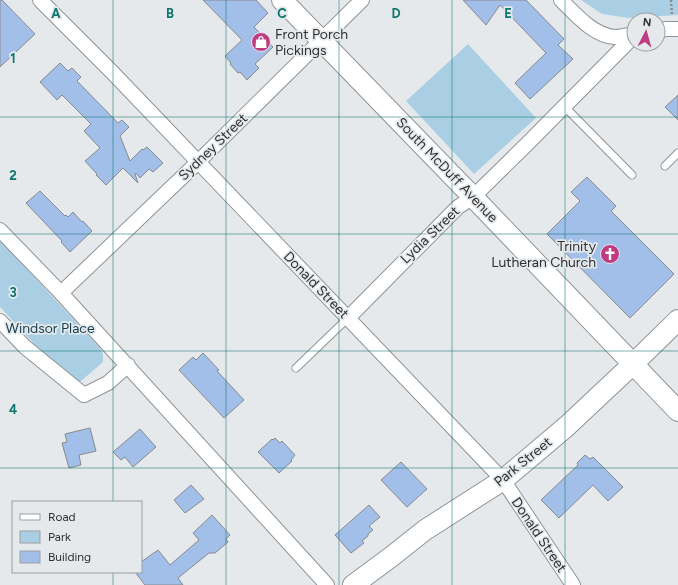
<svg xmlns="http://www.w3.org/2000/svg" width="678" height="585" viewBox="0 0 678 585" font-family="Figtree,sans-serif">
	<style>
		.green { fill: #aacfe5 }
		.building { fill: #a2bfe9; stroke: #888a8d }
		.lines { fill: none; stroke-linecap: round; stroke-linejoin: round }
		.lane-casing { stroke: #909395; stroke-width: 9 }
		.street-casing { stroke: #909395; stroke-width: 16 }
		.secondary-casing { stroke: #909395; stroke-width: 22 }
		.path { stroke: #898c8d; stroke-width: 2.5; stroke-dasharray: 2 2; stroke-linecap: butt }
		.lane { stroke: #fff; stroke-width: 7 }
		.street { stroke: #fff; stroke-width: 14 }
		.secondary { stroke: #fff; stroke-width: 20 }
		.grid { fill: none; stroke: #0f766e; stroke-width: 1; stroke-opacity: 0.55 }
		.labels { text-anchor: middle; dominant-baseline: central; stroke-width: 3.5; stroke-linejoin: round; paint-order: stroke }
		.poi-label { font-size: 14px; fill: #2f3031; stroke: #e5e9eb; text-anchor: start }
		.street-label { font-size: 14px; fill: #2f3031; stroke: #e5e9eb }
		.park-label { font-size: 14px; fill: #174056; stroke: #e5e9eb }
		.grid-label { font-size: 13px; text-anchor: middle; font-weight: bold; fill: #0f766e; stroke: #e5e9eb; stroke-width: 3.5; stroke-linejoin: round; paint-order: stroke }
	</style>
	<rect width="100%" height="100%" fill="#e5e9eb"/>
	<path class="green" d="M 581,0 L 678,0 L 678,15 L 629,18 L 602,14 Z
		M 468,44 L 536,118 L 474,174 L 406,101 Z
		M 0,240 L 100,348 L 103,354 L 103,362 L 81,381 L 76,382 L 65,377 L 0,307 Z"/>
	<path class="building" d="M 0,0 L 2,0 L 35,34 L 0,67 Z
		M 203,0 L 256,0 L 268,13 L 254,27 L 273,47 L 255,64 L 259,68 L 247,80 L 240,72 L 238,73 L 230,64 L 231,63 L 225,56 L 240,42 L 242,40 Z
		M 463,0 L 526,0 L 564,39 L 558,45 L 573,59 L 530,99 L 515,83 L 546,53 L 500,5 L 486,25 Z
		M 60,63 L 68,71 L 72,68 L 81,77 L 77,81 L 118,123 L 122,120 L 129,127 L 120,136 L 130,161 L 142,149 L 143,150 L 147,147 L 163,163 L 153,172 L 149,169 L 140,178 L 136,173 L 135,174 L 138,183 L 123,168 L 106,185 L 96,175 L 97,174 L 85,161 L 100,148 L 84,131 L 91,124 L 62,95 L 57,100 L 40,82 Z
		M 678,95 L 678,120 L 665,107 Z
		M 587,177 L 616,206 L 611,211 L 674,274 L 630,318 L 547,234 L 580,201 L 571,192 Z
		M 40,191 L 65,216 L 66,215 L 68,217 L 73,212 L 82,222 L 83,221 L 92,231 L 70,252 L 61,242 L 62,241 L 26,203 Z
		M 203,353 L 219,370 L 217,371 L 244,400 L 224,418 L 179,370 L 193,357 L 196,360 Z
		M 90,428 L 96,451 L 79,455 L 81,465 L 69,468 L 62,443 L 67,442 L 65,434 Z
		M 140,429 L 156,447 L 133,467 L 125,457 L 121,460 L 113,452 Z
		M 275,438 L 280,443 L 282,441 L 295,455 L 291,460 L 292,461 L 279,473 L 258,452 L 272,439 L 273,440 Z
		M 585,455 L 590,459 L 593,457 L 623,487 L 608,501 L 593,485 L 559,518 L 541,500 L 578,465 L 577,463 Z
		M 401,462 L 427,489 L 407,507 L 381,480 Z
		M 191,485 L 204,499 L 185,513 L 174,500 Z
		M 369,505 L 380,517 L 369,526 L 373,530 L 368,534 L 368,536 L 362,541 L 364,543 L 351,553 L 335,535 Z
		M 212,515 L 230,535 L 226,539 L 228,542 L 215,553 L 209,553 L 178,578 L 183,585 L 145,585 L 135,572 L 141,572 L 141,562 L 158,550 L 170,565 L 199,540 L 193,533 Z"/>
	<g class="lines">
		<defs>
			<path id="lane" d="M 565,107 L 632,175
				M 665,166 L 678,153
				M 296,368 L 348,318"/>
			<path id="street" d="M 40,0 L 111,71 L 503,480 L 573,585
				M 561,0 C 575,14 594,36 615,37 C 621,37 628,35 634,34
				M 658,30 L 667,29 L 678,29
				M 0,230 L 61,293 L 327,585
				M 61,293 L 198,162 L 362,0
				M 348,318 L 458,207 L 473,197 L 527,144 L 634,36
				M 0,321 L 25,347 L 84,395 L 108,383 L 128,365"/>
			<path id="secondary" d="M 282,0 L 473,197 L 678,411
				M 353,585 L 391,557 L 425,530 L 503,480 L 567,426 L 633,364 L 678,320"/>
		</defs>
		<use href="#lane" class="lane-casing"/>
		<use href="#street" class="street-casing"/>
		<use href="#secondary" class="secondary-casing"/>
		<path class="path" d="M 671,0 L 672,15"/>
		<use href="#lane" class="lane"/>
		<use href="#street" class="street"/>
		<use href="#secondary" class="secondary"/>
	</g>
	<path class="grid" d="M 113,0 L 113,502M 226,0 L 226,585M 339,0 L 339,585M 452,0 L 452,585M 565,0 L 565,585M 0,117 L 678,117M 0,234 L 678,234M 0,351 L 678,351M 0,468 L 678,468M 113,572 L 113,585"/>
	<defs>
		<symbol id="shop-disc" viewBox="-11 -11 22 22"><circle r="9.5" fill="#c03c82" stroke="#e5e9eb"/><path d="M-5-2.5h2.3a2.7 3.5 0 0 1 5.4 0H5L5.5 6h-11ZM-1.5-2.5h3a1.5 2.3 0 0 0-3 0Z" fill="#fff"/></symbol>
		<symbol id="church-disc" viewBox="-11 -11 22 22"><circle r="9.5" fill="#c03c82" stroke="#e5e9eb"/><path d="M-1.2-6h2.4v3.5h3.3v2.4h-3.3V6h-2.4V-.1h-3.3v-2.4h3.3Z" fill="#fff"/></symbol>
	</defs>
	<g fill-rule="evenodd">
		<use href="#shop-disc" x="250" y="31" width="22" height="22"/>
		<use href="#church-disc" x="599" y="243" width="22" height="22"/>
	</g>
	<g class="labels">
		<g class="poi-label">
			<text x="275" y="34">Front Porch<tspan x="275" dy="16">Pickings</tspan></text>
			<text x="596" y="246" text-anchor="end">Trinity<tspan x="596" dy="16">Lutheran Church</tspan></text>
		</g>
		<g class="street-label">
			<text transform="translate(213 147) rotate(-44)">Sydney Street</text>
			<text transform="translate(447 170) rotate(46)">South McDuff Avenue</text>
			<text transform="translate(430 235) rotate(-44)">Lydia Street</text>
			<text transform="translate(316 285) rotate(46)">Donald Street</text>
			<text transform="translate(523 462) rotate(-39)">Park Street</text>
			<text transform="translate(539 535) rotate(56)">Donald Street</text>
		</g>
		<g class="park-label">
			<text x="50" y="328">Windsor Place</text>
		</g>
	</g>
	<g class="grid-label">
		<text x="56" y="18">A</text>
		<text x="170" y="18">B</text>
		<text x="282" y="18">C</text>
		<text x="396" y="18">D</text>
		<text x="508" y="18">E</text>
		<text x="13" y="63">1</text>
		<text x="13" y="180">2</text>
		<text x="13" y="297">3</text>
		<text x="13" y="414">4</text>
	</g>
	<rect x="12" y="501" width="130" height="72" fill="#e5e9eb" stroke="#9c9fa1"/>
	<rect x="20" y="514" width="20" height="6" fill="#ffffff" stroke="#9c9fa1"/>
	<text x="48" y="521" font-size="12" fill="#2f3031">Road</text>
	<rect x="20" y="531" width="20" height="12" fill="#aacfe5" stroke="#9c9fa1"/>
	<text x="48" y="541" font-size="12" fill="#2f3031">Park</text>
	<rect x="20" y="551" width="20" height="12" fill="#a2bfe9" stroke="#9c9fa1"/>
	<text x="48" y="561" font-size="12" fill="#2f3031">Building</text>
	<g transform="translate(646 32) rotate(6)"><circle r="19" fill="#e5e9eb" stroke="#9c9fa1"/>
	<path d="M0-3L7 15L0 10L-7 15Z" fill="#c03c82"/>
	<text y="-6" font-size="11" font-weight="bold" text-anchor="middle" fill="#2f3031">N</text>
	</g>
</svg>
